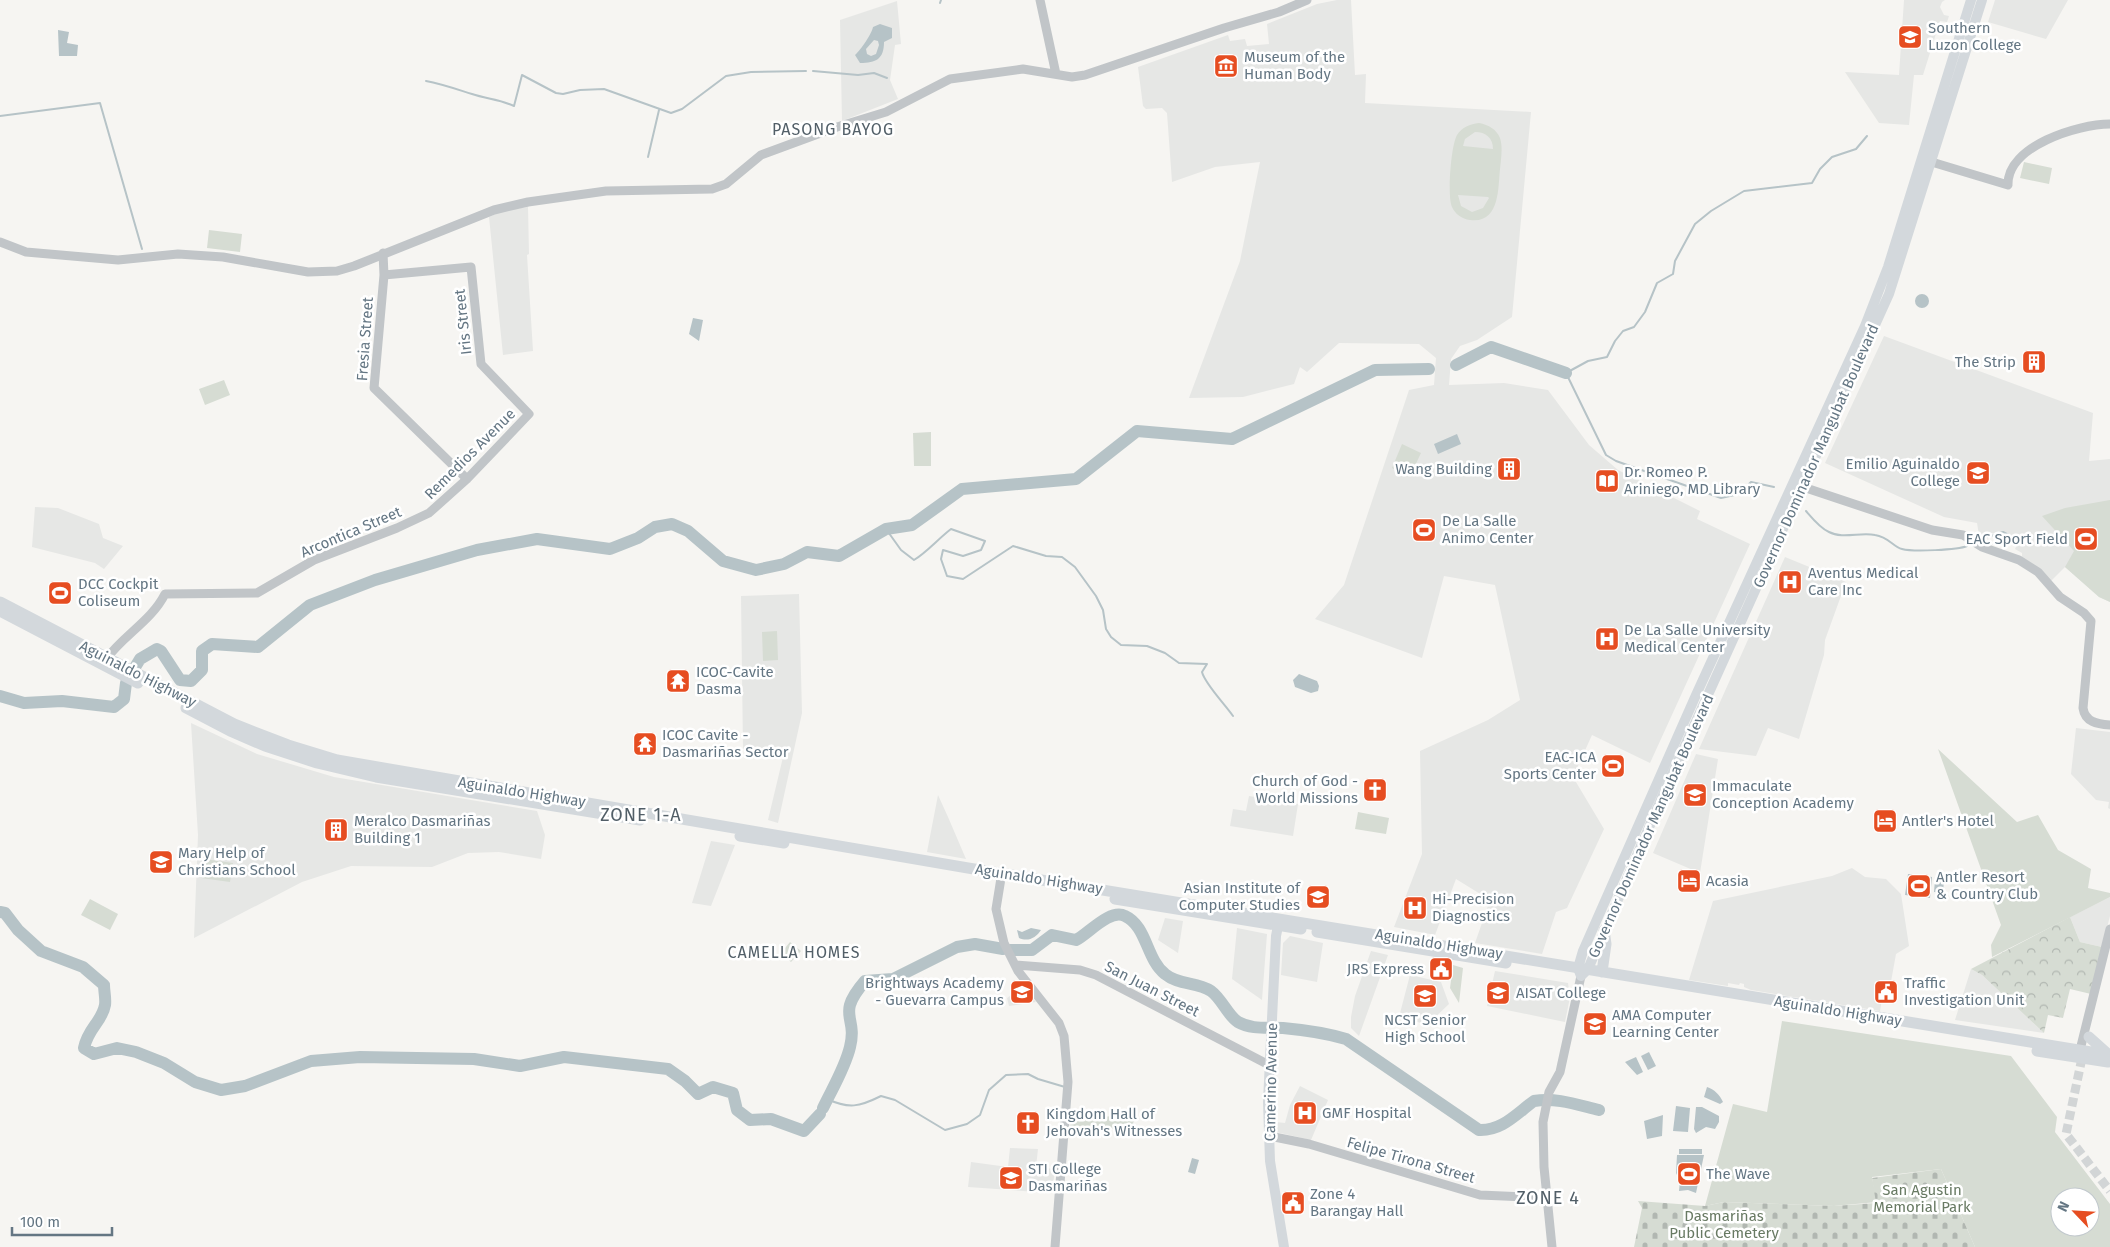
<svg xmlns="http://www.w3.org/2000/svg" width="2110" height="1247" viewBox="0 0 2110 1247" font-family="'Fira Sans',sans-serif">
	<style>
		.built { fill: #e6e7e5 }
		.green { fill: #d6dcd3; fill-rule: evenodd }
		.forest { fill: url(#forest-crowns) }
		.cemetery { fill: url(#cemetery-stones) }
		.water { fill: #b6c3c7; fill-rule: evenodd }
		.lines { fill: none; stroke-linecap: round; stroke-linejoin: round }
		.stream { stroke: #b6c3c7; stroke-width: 2 }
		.river { stroke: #b6c3c7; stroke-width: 12 }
		.tertiary-tunnel { stroke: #d2d5d6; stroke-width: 9; stroke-dasharray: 9 4.5; stroke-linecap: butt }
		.tertiary { stroke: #c1c5c8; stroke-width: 9 }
		.secondary { stroke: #d3d8dc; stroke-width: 10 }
		.trunk { stroke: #d3d8dc; stroke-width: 11 }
		.labels { text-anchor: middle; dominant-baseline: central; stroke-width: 5; stroke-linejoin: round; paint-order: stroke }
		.poi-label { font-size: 15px; fill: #647683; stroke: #fff; text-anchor: start }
		.street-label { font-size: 15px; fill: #647683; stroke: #fff }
		.park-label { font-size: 15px; fill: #687a63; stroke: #fff }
		.neighbourhood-label { font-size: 16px; letter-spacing: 1px; fill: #525f68; stroke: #fff }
		.quarter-label { font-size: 18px; letter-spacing: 1px; fill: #525f68; stroke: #fff }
	</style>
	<defs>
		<pattern id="forest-crowns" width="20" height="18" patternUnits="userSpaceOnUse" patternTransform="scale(1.25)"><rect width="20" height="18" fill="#d6dcd3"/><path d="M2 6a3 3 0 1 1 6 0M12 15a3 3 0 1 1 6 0" fill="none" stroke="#b1b7b1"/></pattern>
		<pattern id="cemetery-stones" width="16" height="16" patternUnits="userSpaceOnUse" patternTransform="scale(1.25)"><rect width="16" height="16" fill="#d6dcd3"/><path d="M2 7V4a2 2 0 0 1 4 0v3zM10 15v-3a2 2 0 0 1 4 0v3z" fill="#b1b7b1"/></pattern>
	</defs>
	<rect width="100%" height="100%" fill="#f6f5f2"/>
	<path class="built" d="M 1337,0 L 1351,0 L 1355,75 L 1366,74 L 1365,103 L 1531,112 L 1512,317 L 1477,340 L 1460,346 L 1451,359 L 1449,385 L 1504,383 L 1548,390 L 1589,445 L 1618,470 L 1700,511 L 1697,519 L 1750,544 L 1650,763 L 1592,735 L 1573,777 L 1604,829 L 1567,908 L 1556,912 L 1542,954 L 1475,943 L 1490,900 L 1456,879 L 1435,935 L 1394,927 L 1422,854 L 1420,751 L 1488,720 L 1520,700 L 1495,585 L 1444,576 L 1422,658 L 1315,619 L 1344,585 L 1409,390 L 1434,385 L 1436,358 L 1419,344 L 1339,343 L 1307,372 L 1300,367 L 1294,384 L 1243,397 L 1189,398 L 1240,261 L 1260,162 L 1215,167 L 1172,182 L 1167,113 L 1162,108 L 1146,109 L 1143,106 L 1138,67 L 1228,35 L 1230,41 L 1245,39 L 1247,46 L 1269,44 L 1267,24 L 1317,4 Z
		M 1904,0 L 1945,0 L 1942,2 L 1940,7 L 1944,15 L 1949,16 L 1947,22 L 1940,21 L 1923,75 L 1914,75 L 1909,125 L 1879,123 L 1845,72 L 1899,75 Z
		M 1995,0 L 2068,0 L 2046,39 L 1988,22 Z
		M 897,1 L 901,44 L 895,45 L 890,80 L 898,99 L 842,121 L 840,20 Z
		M 528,207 L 529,254 L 527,255 L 533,351 L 503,355 L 489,217 L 502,211 Z
		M 1884,336 L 2093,413 L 2089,461 L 2110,459 L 2110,602 L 2099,597 L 2065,567 L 2048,584 L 2022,561 L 2022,553 L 2015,549 L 2017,545 L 1995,533 L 1979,535 L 1977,523 L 1944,517 L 1825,463 Z
		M 35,507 L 58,508 L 99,524 L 103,538 L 123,546 L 104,569 L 95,563 L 32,547 Z
		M 1785,557 L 1846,582 L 1825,640 L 1824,655 L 1799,739 L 1768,728 L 1756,756 L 1699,749 Z
		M 799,594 L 802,713 L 778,823 L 768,820 L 784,753 L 743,749 L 741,596 Z
		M 191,723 L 257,754 L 334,777 L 537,811 L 545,835 L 541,859 L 499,852 L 468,853 L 432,867 L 351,866 L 302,882 L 194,938 L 198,835 Z
		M 2076,728 L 2110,732 L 2110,809 L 2108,808 L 2109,802 L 2096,800 L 2071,774 Z
		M 1696,754 L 1718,759 L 1700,873 L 1653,853 Z
		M 938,795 L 948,817 L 966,859 L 927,852 Z
		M 1249,796 L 1298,804 L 1293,836 L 1230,826 L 1233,809 L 1246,811 Z
		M 711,841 L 735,845 L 711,906 L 692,903 Z
		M 1852,868 L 1865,877 L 1886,879 L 1901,894 L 1909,946 L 1896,954 L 1890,987 L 1884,987 L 1880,1011 L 1751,990 L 1744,987 L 1744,984 L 1740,983 L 1739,985 L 1728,983 L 1728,986 L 1689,980 L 1713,901 L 1832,876 Z
		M 2110,897 L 2110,916 L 2102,947 L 2080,942 L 2070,917 Z
		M 1165,918 L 1183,921 L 1178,953 L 1158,940 Z
		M 1237,928 L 1267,934 L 1262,1000 L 1232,979 Z
		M 1290,936 L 1323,943 L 1317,982 L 1281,975 L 1283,943 Z
		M 1371,951 L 1388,955 L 1359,1036 L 1351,1028 L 1351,1017 L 1355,996 Z
		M 1971,969 L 1982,975 L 2044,1033 L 1955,1020 Z
		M 1495,971 L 1568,983 L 1570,997 L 1565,1022 L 1487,1006 Z
		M 1410,975 L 1441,982 L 1449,1004 L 1429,1023 L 1425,1024 L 1399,1017 Z
		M 1023,987 L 1036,1002 L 1009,1006 L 1007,998 Z
		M 1300,1086 L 1328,1100 L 1311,1140 L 1276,1132 L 1276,1122 L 1285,1123 L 1290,1105 Z
		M 1010,1148 L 1038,1149 L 1036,1167 L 1055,1169 L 1052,1193 L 968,1187 L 971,1162 L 1008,1167 Z"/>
	<path class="green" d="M 1479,123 C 1489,125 1496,129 1500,138 C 1503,147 1501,159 1500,169 C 1498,188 1500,224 1470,220 C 1462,219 1455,214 1452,207 C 1447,197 1451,145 1457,135 C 1462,127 1470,124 1479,123 ZM 1475,132 C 1486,132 1493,138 1493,149 L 1463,146 L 1465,139 ZM 1458,195 L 1488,197 L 1489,198 L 1483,208 L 1472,212 L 1461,206 Z
		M 2024,162 L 2052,168 L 2049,184 L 2020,178 Z
		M 209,230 L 242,234 L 240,252 L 207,248 Z
		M 224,380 L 230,395 L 205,405 L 199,389 Z
		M 931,432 L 931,466 L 914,466 L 913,433 Z
		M 1402,444 L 1421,453 L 1410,476 L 1392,468 Z
		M 2110,500 L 2110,602 L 2099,597 L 2065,567 L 2074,551 L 2042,516 L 2065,508 Z
		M 777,631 L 778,660 L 763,661 L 762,632 Z
		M 1938,749 L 2017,822 L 2038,815 L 2058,850 L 2091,869 L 2088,888 L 2110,893 L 2110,897 L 1992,957 L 1991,945 L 2001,925 Z
		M 1358,812 L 1389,818 L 1386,834 L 1355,829 Z
		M 204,859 L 233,863 L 230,882 L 201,878 Z
		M 90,899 L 118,914 L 110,930 L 81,915 Z
		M 790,942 L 801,951 L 791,962 L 781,953 Z
		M 1453,965 L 1463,968 L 1459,1003 L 1450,988 Z
		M 1782,1021 L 2011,1056 L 2057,1117 L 2055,1132 L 2110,1204 L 2110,1247 L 1975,1247 L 1941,1169 L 1872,1177 L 1877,1202 L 1834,1206 L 1724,1202 L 1705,1206 L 1733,1104 L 1767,1112 ZM 2060,1197 L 2090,1197 L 2090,1227 L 2060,1227 Z
		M 1134,1114 L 1133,1127 L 1071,1132 L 1070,1120 Z"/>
	<path class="forest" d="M 2070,917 L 2080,942 L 2102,947 L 2091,994 L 2070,989 L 2063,1018 L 2048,1015 L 2044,1033 L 1982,975 L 1971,969 Z"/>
	<path class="cemetery" d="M 1941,1169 L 1975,1247 L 1634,1247 L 1642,1208 L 1638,1201 L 1705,1206 L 1724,1202 L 1834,1206 L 1876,1203 L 1872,1178 Z"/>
	<path class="water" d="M 880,24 L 892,28 L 892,38 L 884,42 C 884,59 876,63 860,63 L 855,55 C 861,50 872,33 873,27 ZM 874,40 L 878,41 L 879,45 L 876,54 L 871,56 L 867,54 L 866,49 Z
		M 58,30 L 69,32 L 67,43 L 78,45 L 77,56 L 59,56 Z
		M1915 301a7 7 0 1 1 14 0a7 7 0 1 1-14 0Z
		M 693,318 L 703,320 L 699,341 L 689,334 Z
		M 1457,434 L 1461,444 L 1438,454 L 1434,444 Z
		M 1299,674 L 1317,681 L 1319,686 L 1318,691 L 1311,693 L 1295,687 L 1293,680 Z
		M 1908,874 L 1932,877 L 1930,898 L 1905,895 Z
		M 1935,880 L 1944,880 L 1943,893 L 1934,892 Z
		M 1031,928 L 1041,930 C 1036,938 1028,942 1019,938 L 1017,930 L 1022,932 Z
		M 1649,1052 L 1656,1066 L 1648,1070 L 1641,1056 Z
		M 1636,1057 L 1643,1072 L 1637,1075 L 1625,1062 Z
		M 1707,1087 C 1714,1089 1720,1095 1723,1102 L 1720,1104 L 1704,1097 Z
		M 1676,1106 L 1690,1108 L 1688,1132 L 1673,1131 Z
		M 1696,1107 L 1702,1107 L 1719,1116 L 1719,1122 L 1715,1129 L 1706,1127 L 1696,1133 L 1694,1129 Z
		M 1663,1115 L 1662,1136 L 1647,1139 L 1644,1121 Z
		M 1679,1149 L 1702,1149 L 1702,1154 L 1679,1154 Z
		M 1677,1155 L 1704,1155 L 1696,1193 L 1688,1190 L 1679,1191 L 1680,1181 L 1676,1173 Z
		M 1192,1158 L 1199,1160 L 1195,1174 L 1188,1172 Z"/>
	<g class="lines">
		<path class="stream" d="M 940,3 L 941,0
			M 813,71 L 858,75 L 874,73 L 887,78
			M 426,81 C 442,84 456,89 472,94 C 487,99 499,99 514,106 L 522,75 L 556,93 L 563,94 L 580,90 L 604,89 L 671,113 L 682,109 L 726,76 L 751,72 L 806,71
			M 0,116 L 100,103 L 142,249
			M 648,157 L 659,110
			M 1774,487 L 1751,482 L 1739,494 L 1721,498 L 1616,461 L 1606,455 L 1566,373 L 1588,361 L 1607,357 L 1615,341 L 1623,331 L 1634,327 L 1645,312 L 1657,283 L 1673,274 L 1675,261 L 1695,224 L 1711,211 L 1744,191 L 1812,183 L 1820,169 L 1832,157 L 1856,149 L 1867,136
			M 1806,511 C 1812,518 1820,528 1829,532 C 1842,539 1861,532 1875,535 C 1889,537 1893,547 1902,549 C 1913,552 1958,550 1967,546
			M 886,529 L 901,550 L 914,560 C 927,552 938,539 951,529 L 985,541 L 981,550 L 963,556 L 943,550 L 941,559 L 947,576 L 963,579 L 1013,546 L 1046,556 L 1062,557 L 1075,567 L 1096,596 L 1103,610 L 1106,629 L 1111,637 L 1121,645 L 1147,646 L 1165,653 L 1179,663 L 1207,664 L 1202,672 C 1205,684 1224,703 1233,716
			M 1981,539 L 2003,532 L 2018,540
			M 827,1099 C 849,1109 859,1107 881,1096 L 895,1100 L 945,1130 L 967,1124 L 980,1115 L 989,1090 L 1006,1075 L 1028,1074 L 1038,1079 L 1065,1087"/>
		<path class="river" d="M 1456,365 L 1491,347 L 1566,373
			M 134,669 L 140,659 L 157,649 L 161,651 L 180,680 L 191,681 L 202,670 L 202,651 L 212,644 L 258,647 L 310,605 L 375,580 L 477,550 L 537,539 L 610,549 L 638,538 L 655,527 L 672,524 L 688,531 L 723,561 L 756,570 L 784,564 L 807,552 L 839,556 L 886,529 L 912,525 L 962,489 L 1076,479 L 1137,431 L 1232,439 L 1375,370 L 1429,369
			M 0,696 L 24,703 L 62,701 L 114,707 L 124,699 L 126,683
			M 0,912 L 5,913 L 18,930 L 41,951 L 83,967 L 104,985 C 104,991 106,999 105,1005 C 102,1022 88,1028 84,1048 L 94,1054 L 117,1048 L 136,1052 L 164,1063 L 195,1082 L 221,1090 L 245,1086 L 311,1061 L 360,1057 L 474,1059 L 520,1066 L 564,1057 L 668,1069 L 685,1081 L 698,1094 L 713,1087 L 733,1093 L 737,1110 L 750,1120 L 771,1119 L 804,1131 L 820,1114
			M 1010,950 L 1032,950 L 1052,935 L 1076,940 C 1087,935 1110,908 1125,916 C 1147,926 1146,959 1165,974 C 1178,985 1197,982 1211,991 C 1222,999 1228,1016 1238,1022 C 1252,1030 1268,1027 1283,1028 C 1305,1030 1326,1033 1346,1039 L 1479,1130 C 1502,1131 1516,1114 1534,1101 C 1556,1097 1578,1105 1599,1110
			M 823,1108 C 832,1089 845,1068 850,1047 C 858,1015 835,1016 865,981 L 893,979 L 957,947 L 975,944 L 1003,949"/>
		<path class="tertiary-tunnel" d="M 2082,1058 L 2066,1134 L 2110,1191"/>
		<path class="tertiary" d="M 1040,0 L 1056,74
			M 1925,160 L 2008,185 C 2007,146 2078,124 2110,124
			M 0,242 L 26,252 L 118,260 L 178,254 L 223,257 L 308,272 L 337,271 L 354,266 L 494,210 L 528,202 L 606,191 L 712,189 L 726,184 L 761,155 L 837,127 L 886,112 L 950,79 L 1023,69 L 1072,77 L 1085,75 L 1224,28 L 1279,12 L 1307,0
			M 383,253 L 384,275 L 374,388 L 467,479
			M 1797,485 L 1932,530 L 1963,535 L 1982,547 L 2019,560 L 2038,572 L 2060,597 L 2084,613 L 2091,621 L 2083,708 C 2085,722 2097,724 2110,725
			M 107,658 C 124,635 152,620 165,594 L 257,593 L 314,560 L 397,528 L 429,513 L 467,479 L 529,414 L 481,364 L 471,267 L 384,275
			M 1002,872 L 996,909 L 1004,943 L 1018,971 L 1059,1023 L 1064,1036 L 1068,1082 L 1055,1247
			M 1015,965 L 1080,970 L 1096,975 L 1269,1065
			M 2081,1056 L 2080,1050 L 2110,929
			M 1269,1136 L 1309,1144 L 1480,1195 L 1548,1198
			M 1552,1247 L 1544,1167 L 1543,1122 L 1549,1092 L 1560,1072 L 1581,976"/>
		<path class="secondary" d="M 1971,0 L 1888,267 L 1865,326 L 1696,695 L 1583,951 L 1578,968 L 1581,976 L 1588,969 L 1669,781 L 1889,294 L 1982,0
			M 1282,921 L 1278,926 L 1276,936 L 1268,1102 L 1270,1161 L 1284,1247"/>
		<path class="trunk" d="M 0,602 L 234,724 L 288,745 L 337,760 L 968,868 L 2110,1055
			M 0,611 L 138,683
			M 186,708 L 230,731 L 265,746 L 317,763 L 376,777 L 640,820
			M 740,836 L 784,843
			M 1115,899 L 1301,929
			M 1317,932 L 1506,963
			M 1602,972 L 1606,944 L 1604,930
			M 2089,1037 L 2108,1054
			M 2037,1051 L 2108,1062"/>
	</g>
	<defs>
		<symbol id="university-square" viewBox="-11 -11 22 22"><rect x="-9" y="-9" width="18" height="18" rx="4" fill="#e64d21" stroke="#fff"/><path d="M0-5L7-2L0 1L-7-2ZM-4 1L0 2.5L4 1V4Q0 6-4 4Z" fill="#fff"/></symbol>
		<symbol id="museum-square" viewBox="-11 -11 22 22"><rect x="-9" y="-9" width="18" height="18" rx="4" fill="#e64d21" stroke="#fff"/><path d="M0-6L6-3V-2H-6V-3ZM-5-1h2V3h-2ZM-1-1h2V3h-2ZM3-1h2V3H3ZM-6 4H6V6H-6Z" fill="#fff"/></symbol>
		<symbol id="building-square" viewBox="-11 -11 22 22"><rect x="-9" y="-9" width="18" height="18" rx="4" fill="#e64d21" stroke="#fff"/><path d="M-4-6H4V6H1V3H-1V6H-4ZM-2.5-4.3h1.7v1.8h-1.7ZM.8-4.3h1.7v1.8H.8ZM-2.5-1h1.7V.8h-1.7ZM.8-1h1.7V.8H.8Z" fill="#fff"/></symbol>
		<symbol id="library-square" viewBox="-11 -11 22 22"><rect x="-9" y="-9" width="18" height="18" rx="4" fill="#e64d21" stroke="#fff"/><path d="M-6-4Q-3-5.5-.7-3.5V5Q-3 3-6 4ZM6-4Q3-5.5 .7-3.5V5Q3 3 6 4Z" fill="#fff"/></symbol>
		<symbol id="stadium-square" viewBox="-11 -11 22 22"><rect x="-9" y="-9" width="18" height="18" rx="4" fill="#e64d21" stroke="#fff"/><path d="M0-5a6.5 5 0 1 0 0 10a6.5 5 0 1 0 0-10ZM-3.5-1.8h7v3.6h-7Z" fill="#fff"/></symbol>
		<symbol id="hospital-square" viewBox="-11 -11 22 22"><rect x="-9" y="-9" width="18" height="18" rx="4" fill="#e64d21" stroke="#fff"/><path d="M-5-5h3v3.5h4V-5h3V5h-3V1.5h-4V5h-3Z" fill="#fff"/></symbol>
		<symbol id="temple-square" viewBox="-11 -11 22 22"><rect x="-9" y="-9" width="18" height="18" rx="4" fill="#e64d21" stroke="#fff"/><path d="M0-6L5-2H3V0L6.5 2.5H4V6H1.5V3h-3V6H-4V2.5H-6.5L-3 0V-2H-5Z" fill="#fff"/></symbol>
		<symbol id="church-square" viewBox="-11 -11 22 22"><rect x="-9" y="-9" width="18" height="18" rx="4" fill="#e64d21" stroke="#fff"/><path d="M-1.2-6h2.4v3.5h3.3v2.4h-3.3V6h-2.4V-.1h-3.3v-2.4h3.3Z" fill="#fff"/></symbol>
		<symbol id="school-square" viewBox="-11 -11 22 22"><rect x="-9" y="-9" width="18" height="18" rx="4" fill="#e64d21" stroke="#fff"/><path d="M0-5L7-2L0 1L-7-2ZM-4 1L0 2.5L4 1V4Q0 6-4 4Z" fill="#fff"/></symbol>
		<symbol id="hotel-square" viewBox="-11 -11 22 22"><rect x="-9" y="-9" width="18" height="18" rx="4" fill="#e64d21" stroke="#fff"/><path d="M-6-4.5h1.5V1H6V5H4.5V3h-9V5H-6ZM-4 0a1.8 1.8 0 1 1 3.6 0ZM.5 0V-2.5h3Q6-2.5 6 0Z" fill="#fff"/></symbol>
		<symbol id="civic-square" viewBox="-11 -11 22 22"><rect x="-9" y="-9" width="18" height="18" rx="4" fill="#e64d21" stroke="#fff"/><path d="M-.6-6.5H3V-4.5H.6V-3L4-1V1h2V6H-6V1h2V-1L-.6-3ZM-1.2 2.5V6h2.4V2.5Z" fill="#fff"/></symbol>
	</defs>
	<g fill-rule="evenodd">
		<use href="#university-square" x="1896" y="23" width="28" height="28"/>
		<use href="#museum-square" x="1212" y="52" width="28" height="28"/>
		<use href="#building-square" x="2020" y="348" width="28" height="28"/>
		<use href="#building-square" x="1495" y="455" width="28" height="28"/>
		<use href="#university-square" x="1964" y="459" width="28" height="28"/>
		<use href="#library-square" x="1593" y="467" width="28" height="28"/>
		<use href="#stadium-square" x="1410" y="516" width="28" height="28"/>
		<use href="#stadium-square" x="2072" y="525" width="28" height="28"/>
		<use href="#hospital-square" x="1776" y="568" width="28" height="28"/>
		<use href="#stadium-square" x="46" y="579" width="28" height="28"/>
		<use href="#hospital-square" x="1593" y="625" width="28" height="28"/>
		<use href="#temple-square" x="664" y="667" width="28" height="28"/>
		<use href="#temple-square" x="631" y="730" width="28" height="28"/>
		<use href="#stadium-square" x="1599" y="752" width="28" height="28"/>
		<use href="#church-square" x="1361" y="776" width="28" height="28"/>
		<use href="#school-square" x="1681" y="781" width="28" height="28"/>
		<use href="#hotel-square" x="1871" y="807" width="28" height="28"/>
		<use href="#building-square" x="322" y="816" width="28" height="28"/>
		<use href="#school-square" x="147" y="848" width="28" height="28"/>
		<use href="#hotel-square" x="1675" y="867" width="28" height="28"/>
		<use href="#stadium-square" x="1905" y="872" width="28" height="28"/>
		<use href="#school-square" x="1304" y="883" width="28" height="28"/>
		<use href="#hospital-square" x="1401" y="894" width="28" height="28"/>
		<use href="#civic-square" x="1427" y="955" width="28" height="28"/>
		<use href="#school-square" x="1008" y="978" width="28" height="28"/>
		<use href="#civic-square" x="1872" y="978" width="28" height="28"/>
		<use href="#university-square" x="1484" y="979" width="28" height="28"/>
		<use href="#school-square" x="1411" y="982" width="28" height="28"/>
		<use href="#school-square" x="1581" y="1010" width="28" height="28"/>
		<use href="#hospital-square" x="1291" y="1099" width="28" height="28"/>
		<use href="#church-square" x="1014" y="1109" width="28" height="28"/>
		<use href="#stadium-square" x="1675" y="1160" width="28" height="28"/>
		<use href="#university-square" x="997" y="1164" width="28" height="28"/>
		<use href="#civic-square" x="1279" y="1189" width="28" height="28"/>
	</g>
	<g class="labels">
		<g class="poi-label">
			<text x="1928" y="28">Southern<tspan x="1928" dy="17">Luzon College</tspan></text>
			<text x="1244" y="57">Museum of the<tspan x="1244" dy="17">Human Body</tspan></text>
			<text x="2016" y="362" text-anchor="end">The Strip</text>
			<text x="1960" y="464" text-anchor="end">Emilio Aguinaldo<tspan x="1960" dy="17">College</tspan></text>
			<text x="1492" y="469" text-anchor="end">Wang Building</text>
			<text x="1624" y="472">Dr. Romeo P.<tspan x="1624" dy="17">Ariniego, MD Library</tspan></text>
			<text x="1442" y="521">De La Salle<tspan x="1442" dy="17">Animo Center</tspan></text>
			<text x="2068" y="539" text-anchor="end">EAC Sport Field</text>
			<text x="1808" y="573">Aventus Medical<tspan x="1808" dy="17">Care Inc</tspan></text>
			<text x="78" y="584">DCC Cockpit<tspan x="78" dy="17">Coliseum</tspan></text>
			<text x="1624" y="630">De La Salle University<tspan x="1624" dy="17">Medical Center</tspan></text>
			<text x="696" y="672">ICOC-Cavite<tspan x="696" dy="17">Dasma</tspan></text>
			<text x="662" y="735">ICOC Cavite -<tspan x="662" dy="17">Dasmariñas Sector</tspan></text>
			<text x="1596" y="757" text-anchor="end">EAC-ICA<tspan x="1596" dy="17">Sports Center</tspan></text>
			<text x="1358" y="781" text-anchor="end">Church of God -<tspan x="1358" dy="17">World Missions</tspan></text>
			<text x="1712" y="786">Immaculate<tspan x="1712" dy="17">Conception Academy</tspan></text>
			<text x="354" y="821">Meralco Dasmariñas<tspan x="354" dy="17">Building 1</tspan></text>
			<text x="1902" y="821">Antler's Hotel</text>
			<text x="178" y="853">Mary Help of<tspan x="178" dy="17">Christians School</tspan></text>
			<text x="1936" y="877">Antler Resort<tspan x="1936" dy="17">&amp; Country Club</tspan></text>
			<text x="1706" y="881">Acasia</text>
			<text x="1300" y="888" text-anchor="end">Asian Institute of<tspan x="1300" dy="17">Computer Studies</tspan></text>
			<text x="1432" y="899">Hi-Precision<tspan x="1432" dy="17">Diagnostics</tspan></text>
			<text x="1424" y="969" text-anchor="end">JRS Express</text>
			<text x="1004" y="983" text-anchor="end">Brightways Academy<tspan x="1004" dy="17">- Guevarra Campus</tspan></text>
			<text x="1904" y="983">Traffic<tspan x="1904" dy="17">Investigation Unit</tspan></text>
			<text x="1516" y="993">AISAT College</text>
			<text x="1612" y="1015">AMA Computer<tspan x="1612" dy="17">Learning Center</tspan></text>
			<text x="1425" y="1020" text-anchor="middle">NCST Senior<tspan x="1425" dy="17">High School</tspan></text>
			<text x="1322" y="1113">GMF Hospital</text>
			<text x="1046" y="1114">Kingdom Hall of<tspan x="1046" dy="17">Jehovah's Witnesses</tspan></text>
			<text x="1028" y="1169">STI College<tspan x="1028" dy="17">Dasmariñas</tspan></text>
			<text x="1706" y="1174">The Wave</text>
			<text x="1310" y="1194">Zone 4<tspan x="1310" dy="17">Barangay Hall</tspan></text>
		</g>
		<g class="street-label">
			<text transform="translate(463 322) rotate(-96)">Iris Street</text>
			<text transform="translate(365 339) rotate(-86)">Fresia Street</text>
			<text transform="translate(470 454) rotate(-45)">Remedios Avenue</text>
			<text transform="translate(1816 456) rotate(-66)">Governor Dominador Mangubat Boulevard</text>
			<text transform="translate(351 532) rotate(-23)">Arcontica Street</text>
			<text transform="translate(138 674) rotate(27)">Aguinaldo Highway</text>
			<text transform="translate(522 792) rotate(9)">Aguinaldo Highway</text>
			<text transform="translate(1651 826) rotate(-66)">Governor Dominador Mangubat Boulevard</text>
			<text transform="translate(1039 879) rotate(9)">Aguinaldo Highway</text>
			<text transform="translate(1439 944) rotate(9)">Aguinaldo Highway</text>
			<text transform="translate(1152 989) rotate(27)">San Juan Street</text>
			<text transform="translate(1838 1011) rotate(9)">Aguinaldo Highway</text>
			<text transform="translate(1271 1082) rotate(-89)">Camerino Avenue</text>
			<text transform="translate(1411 1160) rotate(16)">Felipe Tirona Street</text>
		</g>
		<g class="park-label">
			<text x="1922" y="1190">San Agustin<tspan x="1922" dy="17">Memorial Park</tspan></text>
			<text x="1724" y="1216">Dasmariñas<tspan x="1724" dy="17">Public Cemetery</tspan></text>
		</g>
		<g class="neighbourhood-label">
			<text x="833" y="129">PASONG BAYOG</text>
			<text x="794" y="952">CAMELLA HOMES</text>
		</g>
		<g class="quarter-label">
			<text x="641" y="815">ZONE 1-A</text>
			<text x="1548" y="1198">ZONE 4</text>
		</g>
	</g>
	<g transform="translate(2075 1212) rotate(295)"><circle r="24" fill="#ffffff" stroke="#c1c8cd"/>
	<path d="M0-4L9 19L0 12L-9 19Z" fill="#e64d21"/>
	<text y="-8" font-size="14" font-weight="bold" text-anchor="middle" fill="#647683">N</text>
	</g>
	<path d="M12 1227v8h100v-8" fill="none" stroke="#647683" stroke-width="2.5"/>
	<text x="20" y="1227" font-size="15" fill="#647683" stroke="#ffffff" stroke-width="4" paint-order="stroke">100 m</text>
</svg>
